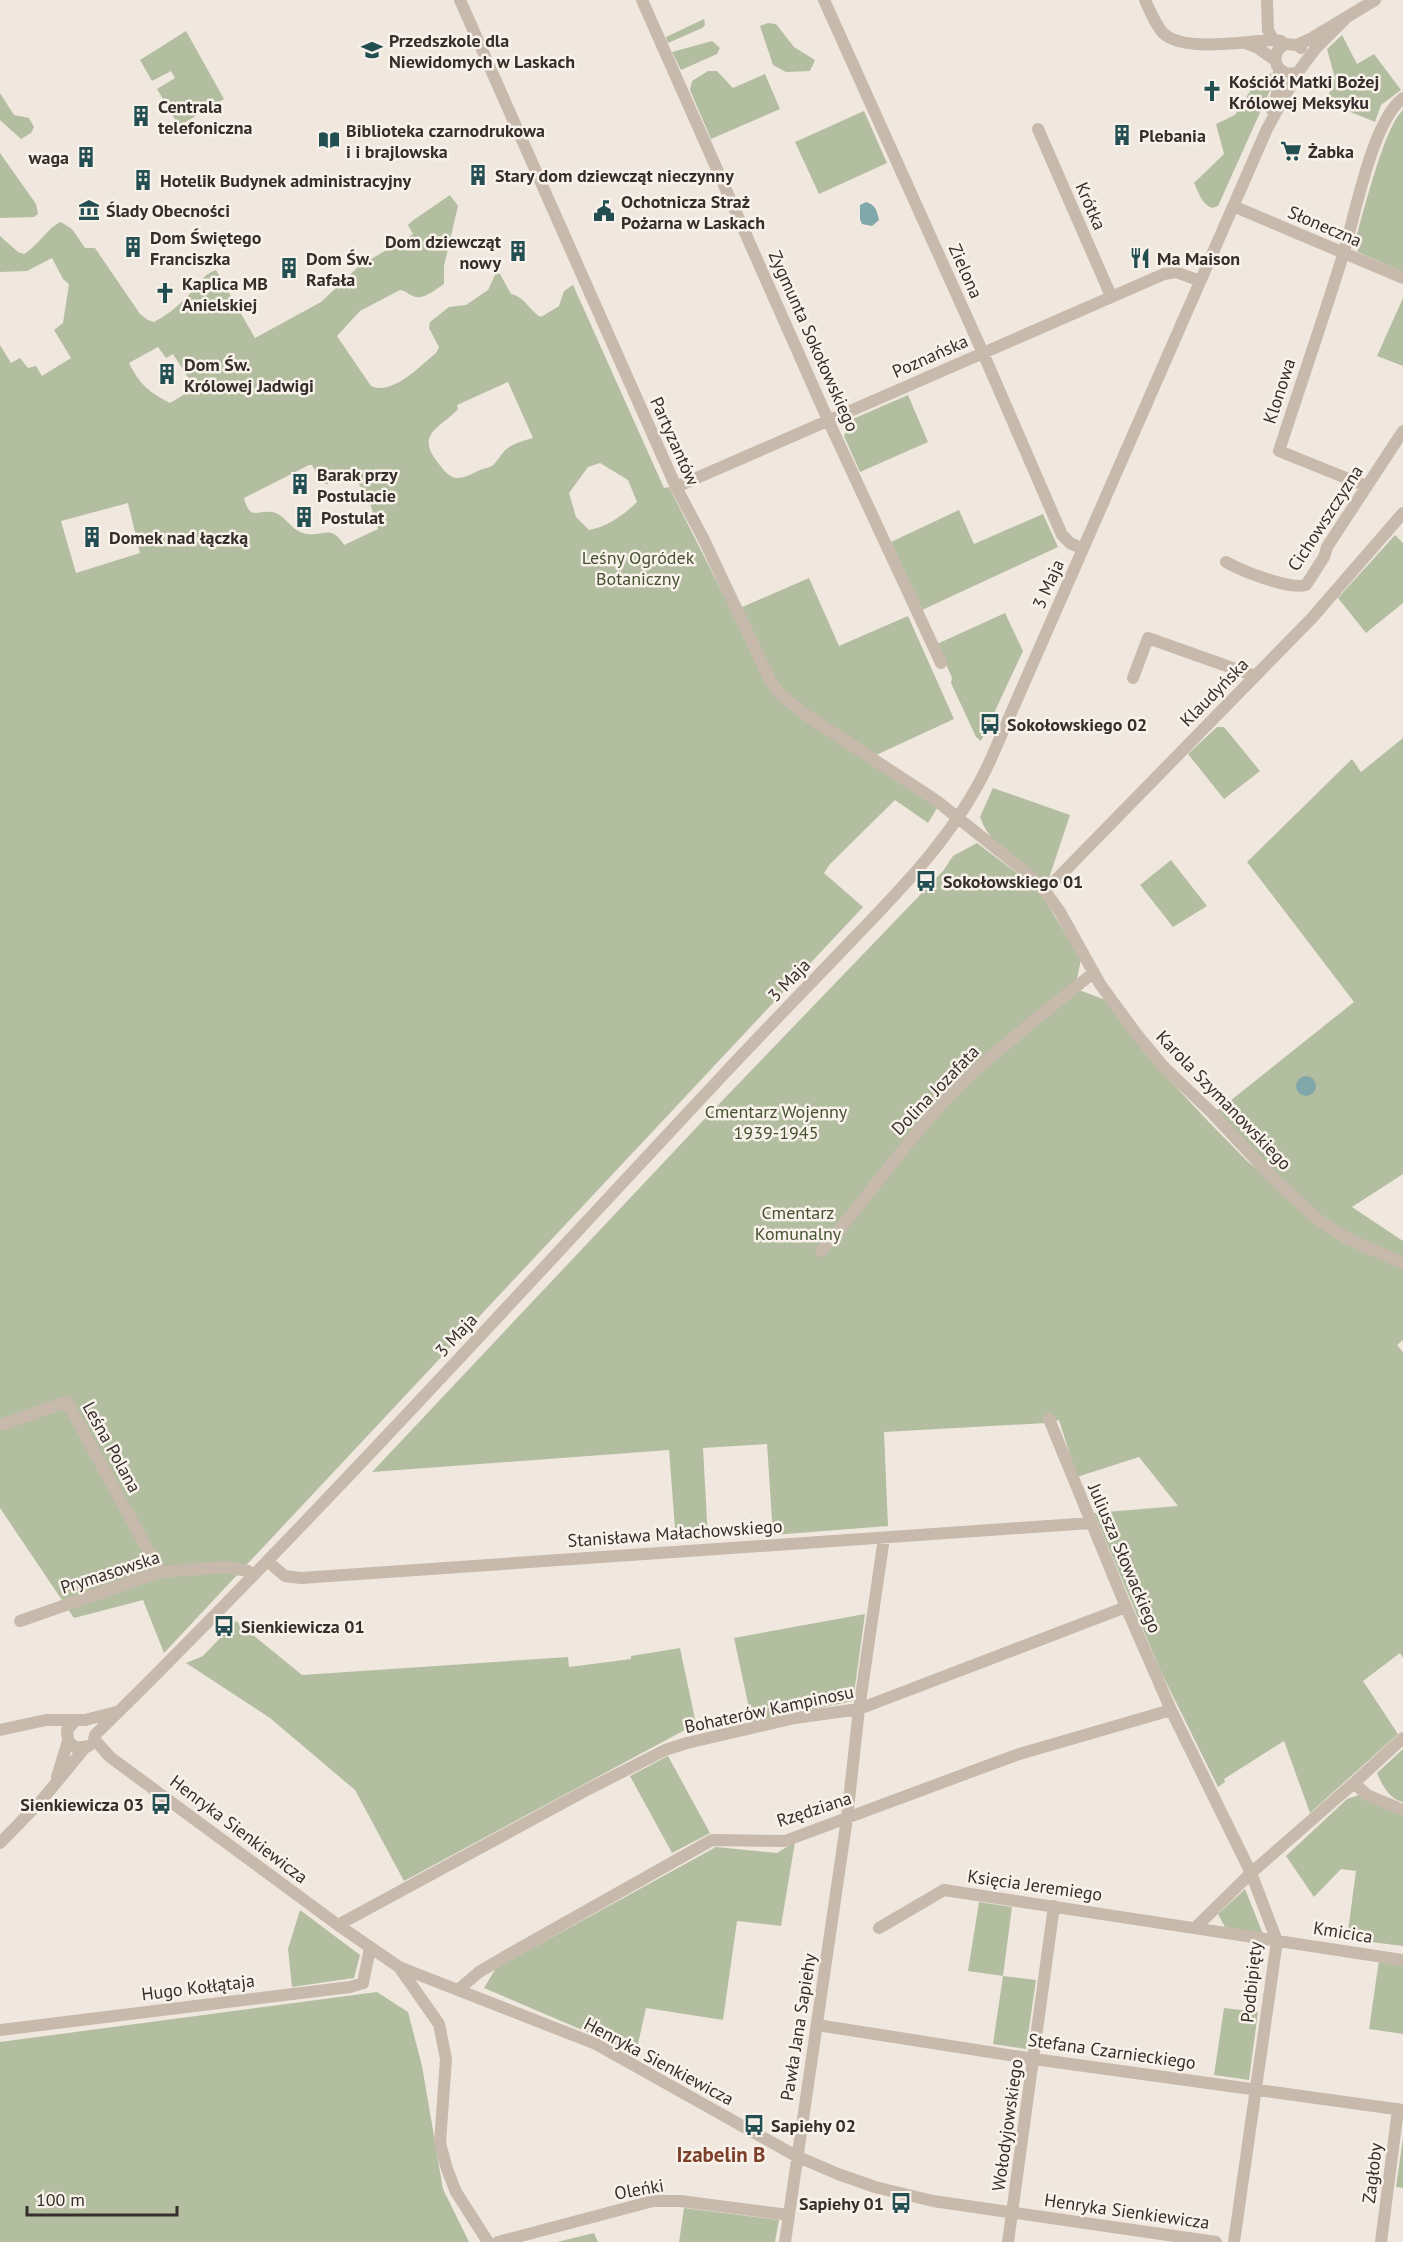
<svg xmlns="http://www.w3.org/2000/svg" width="1403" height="2242" viewBox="0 0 1403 2242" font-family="'PT Sans',sans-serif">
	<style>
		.green { fill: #b3bea0; fill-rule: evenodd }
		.water { fill: #80a8aa }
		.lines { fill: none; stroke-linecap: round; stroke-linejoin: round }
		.minor { stroke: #c7b9ac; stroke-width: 12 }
		.labels { text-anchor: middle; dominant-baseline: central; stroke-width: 5; stroke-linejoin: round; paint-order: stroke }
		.poi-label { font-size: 18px; font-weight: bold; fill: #362e2a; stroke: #f8f2eb; text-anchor: start }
		.street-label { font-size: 18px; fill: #362e2a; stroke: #f8f2eb }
		.park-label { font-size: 18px; fill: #455230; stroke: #f8f2eb }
		.quarter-label { font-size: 21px; font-weight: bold; fill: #7d402b; stroke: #f8f2eb }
	</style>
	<rect width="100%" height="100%" fill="#f0e8df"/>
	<path class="green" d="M 704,19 L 705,25 L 702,28 L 668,43 L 666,37 Z
		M 768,23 L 776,24 L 794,47 L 815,60 L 810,71 L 786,72 L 773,65 L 760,26 Z
		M 186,31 L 224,99 L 179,126 L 157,89 L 175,78 L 171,71 L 152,81 L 140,60 Z
		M 1342,35 L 1357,64 L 1374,54 L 1401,90 L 1381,105 L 1375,122 L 1326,102 L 1335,78 L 1327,49 Z
		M 712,41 L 720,48 L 717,54 L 681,70 L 672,52 Z
		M 708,71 L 717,71 L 733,88 L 765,74 L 780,109 L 711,139 L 690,90 L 692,81 Z
		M 1271,73 L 1272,86 L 1218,206 L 1212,208 C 1201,203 1199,193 1194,183 L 1224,154 L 1216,124 L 1235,115 L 1254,85 Z
		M 0,93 L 14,115 L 29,118 L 34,127 L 31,133 L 21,139 L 0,120 Z
		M 1403,110 L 1403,272 L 1358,252 L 1355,241 C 1364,212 1384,127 1403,110 Z
		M 864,111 L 887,163 L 819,194 L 795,142 Z
		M 0,153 L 36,204 L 38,214 L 34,217 L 0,218 Z
		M 450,195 L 458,206 L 444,266 L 444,284 C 436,289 423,301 413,296 C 407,294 407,291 400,290 L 360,311 L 337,336 L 371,386 C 392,396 420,366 436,353 L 439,347 L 429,328 L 430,322 L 449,307 L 466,305 L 488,290 L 496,273 L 500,274 L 511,294 C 527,298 528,310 541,317 L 559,306 L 564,291 L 573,285 L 664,488 L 669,487 L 769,685 L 939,805 L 928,823 L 895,800 L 830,864 L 824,873 L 863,907 L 164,1653 L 143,1600 L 74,1618 L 0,1508 L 0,345 L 11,363 L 20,358 L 28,368 L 36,366 L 42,376 L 71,358 L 54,330 L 63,323 L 69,284 L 63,279 L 52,258 L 27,271 L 0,272 L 0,236 L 18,252 L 24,254 C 38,246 48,227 61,222 L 72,229 L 85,248 L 95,248 L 140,314 L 148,320 L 154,322 C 165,316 176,308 185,299 C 196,288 200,276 216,270 L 255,338 L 321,302 L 358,267 L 413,234 L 408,225 L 412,221 ZM 158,347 L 166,358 L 173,354 L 195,388 L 170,403 C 149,392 140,385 129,363 ZM 508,382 L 533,438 C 526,440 518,442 511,446 C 503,450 501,457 495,463 C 491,468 484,468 478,471 C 456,482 451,481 436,460 C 416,433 442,427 458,409 L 457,405 ZM 600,463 L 628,480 L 637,502 C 622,516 609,526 589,530 L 576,517 L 569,493 L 588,467 ZM 309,465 L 312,465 L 321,481 L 326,484 L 342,479 L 355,478 L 369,500 L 378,529 L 344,545 C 330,522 322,539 303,533 C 291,530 285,514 272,512 C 257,510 250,521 244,498 ZM 128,503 L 140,553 L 76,573 L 61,521 Z
		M 1403,298 L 1403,366 L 1377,356 Z
		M 908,395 L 928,442 L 860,472 L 844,436 L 848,427 L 846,422 Z
		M 959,510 L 974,544 L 1043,514 L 1058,547 L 922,610 L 891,542 Z
		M 1395,535 L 1403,543 L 1403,603 L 1366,633 L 1338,598 Z
		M 809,578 L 839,646 L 908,616 L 954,719 L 874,756 L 809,714 L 773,680 L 740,608 Z
		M 1005,613 L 1023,651 L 981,741 L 976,737 L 951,683 L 952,678 L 937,644 Z
		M 1217,727 L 1224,727 L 1260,771 L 1224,799 L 1188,754 Z
		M 1403,738 L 1403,1174 L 1352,1207 L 1403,1241 L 1403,1258 C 1386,1251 1366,1246 1351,1236 C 1299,1203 1257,1155 1215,1110 L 1220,1109 L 1354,1002 L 1247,862 L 1352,759 L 1361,772 Z
		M 993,788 L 1070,815 L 1049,878 L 1040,878 C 1016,860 990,846 980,817 Z
		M 977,843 L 1030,883 L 1043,897 L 1081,959 L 1077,979 L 1003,1054 L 1079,990 L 1106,1000 L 1162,1072 L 1206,1119 L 1246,1160 L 1329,1232 L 1403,1267 L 1403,1340 L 1397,1345 L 1403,1352 L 1403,1658 L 1400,1653 L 1363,1681 L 1398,1734 L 1310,1813 L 1284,1741 L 1224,1779 L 1225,1782 L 1218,1787 L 1161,1672 L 1094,1513 L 1178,1506 L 1139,1457 L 1077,1477 L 1059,1420 L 1047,1423 L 884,1432 L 888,1526 L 773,1535 L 767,1444 L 703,1448 L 708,1539 L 676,1541 L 669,1450 L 372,1472 L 696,1128 L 943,871 L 953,856 Z
		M 1171,860 L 1207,906 L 1173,927 L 1140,885 Z
		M 865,1614 L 853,1701 L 752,1722 L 734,1638 Z
		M 236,1621 L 302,1675 L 568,1657 L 569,1667 L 631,1659 L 631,1656 L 680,1648 L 696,1724 L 404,1881 L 355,1790 L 270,1718 L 186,1663 L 203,1656 Z
		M 1403,1749 L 1403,1802 C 1389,1799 1382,1785 1377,1773 Z
		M 668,1756 L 710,1833 L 672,1853 L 630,1776 Z
		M 1362,1794 L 1403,1812 L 1403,1946 L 1347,1939 L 1356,1871 L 1341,1869 L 1314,1897 L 1286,1856 L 1347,1799 Z
		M 795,1842 L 781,1926 L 737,1921 L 723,2020 L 646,2008 L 636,2053 L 484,1988 L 496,1968 L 716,1847 L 777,1853 Z
		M 1245,1889 L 1263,1934 L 1225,1927 L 1218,1914 Z
		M 979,1902 L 1012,1907 L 1003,1976 L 1036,1980 L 1026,2049 L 993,2044 L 1003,1976 L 968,1971 Z
		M 300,1910 L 360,1955 L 354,1978 L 292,1987 L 288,1949 Z
		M 1379,1960 L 1403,1964 L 1403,2034 L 1369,2029 Z
		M 377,1992 L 408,2012 L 422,2066 L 443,2189 L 469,2242 L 0,2242 L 0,2042 Z
		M 1224,2008 L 1258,2012 L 1249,2080 L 1214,2075 Z
		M 1403,2138 L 1403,2188 L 1396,2187 Z
		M 684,2208 L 779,2220 L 775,2242 L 679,2242 Z
		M 594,2233 L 598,2242 L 557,2242 Z"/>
	<path class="water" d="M 866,202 C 876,205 877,211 879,220 L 872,226 L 862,224 L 860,219 L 860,205 Z
		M1296 1086a10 10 0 1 1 20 0a10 10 0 1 1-20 0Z"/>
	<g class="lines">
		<path class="minor" d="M 460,0 L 676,487 L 703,538 L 771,682 L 779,693 L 803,713 L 937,801 L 1029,875 L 1045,891 L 1060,912 L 1100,984 L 1135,1032 L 1163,1066 L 1212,1113 L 1269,1174 L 1317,1219 L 1348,1239 L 1403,1263
			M 642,0 L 828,420 L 941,663
			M 824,0 L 983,353 L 1062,535 L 1070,543 L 1083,549
			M 1145,0 C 1150,11 1155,24 1163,33 C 1184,53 1246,41 1273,40
			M 1267,0 L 1268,30 L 1273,40 L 1281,41
			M 1245,43 L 1258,48 L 1275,60
			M 1297,45 L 1312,38 L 1375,0
			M 1298,72 C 1278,80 1266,55 1285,44 L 1297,45 L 1301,48
			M 1272,110 L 1277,94 L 1279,70
			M 1038,129 L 1111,296
			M 1233,206 L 1403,278
			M 1366,486 L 1279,451 C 1300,386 1323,320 1343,255 C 1355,216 1372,121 1403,98
			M 676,487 L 1164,274 L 1176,272 L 1200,281
			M 1226,562 C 1242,571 1289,590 1306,585 L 1324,557 L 1327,547 L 1403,431
			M 1133,678 L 1148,638 L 1255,676
			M 1045,891 L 1312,618 L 1403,513
			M 821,1251 C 863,1204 898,1151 941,1105 C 986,1056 1041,1016 1093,973
			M 1049,1419 L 1126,1607 L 1171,1710 L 1251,1873 L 1277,1941 L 1234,2242
			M 0,1425 L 67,1402 L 160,1572
			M 267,1561 L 285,1576 L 301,1578 L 1091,1523
			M 20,1621 L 160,1572 L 225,1567 L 248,1571
			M 74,1722 L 67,1730 L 68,1741 L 76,1748 L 89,1746
			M 0,1730 L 46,1720 L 85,1720 L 116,1712
			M 95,1735 C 312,1522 516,1296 724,1074 C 766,1029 810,984 853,939 C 905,885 958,831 990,761 L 1267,129 L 1298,72 L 1316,48 L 1345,19
			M 94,1739 L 110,1757 L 338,1925 L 399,1967 L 596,2044 L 796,2156 L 838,2174 L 875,2187 L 933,2201 L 1216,2242
			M 57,1777 L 68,1741
			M 1354,1783 L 1367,1795 L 1403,1810
			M 0,1843 L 41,1801 L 84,1749
			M 338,1925 L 583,1792 L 665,1750 L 687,1743 L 795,1718 L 859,1709 L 1126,1607
			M 1196,1927 L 1251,1873 L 1354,1783 L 1403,1738
			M 879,1928 L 944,1890 L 1403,1960
			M 399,1967 L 439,2024 L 446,2059 L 440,2143 L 447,2169 L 456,2192 L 488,2242
			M 458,1990 L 479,1972 L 508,1955 L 712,1840 L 785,1841 L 1016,1755 L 1171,1710
			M 817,2025 L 1034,2059 L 1403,2110
			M 0,2030 L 350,1987 L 363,1983 L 370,1948
			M 498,2242 L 653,2201 L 680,2201 L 789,2215
			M 785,2242 L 847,1818 L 859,1709 L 884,1538
			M 1008,2242 L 1054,1906
			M 1381,2242 L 1398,2109"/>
	</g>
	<defs>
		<symbol id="school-bare" viewBox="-9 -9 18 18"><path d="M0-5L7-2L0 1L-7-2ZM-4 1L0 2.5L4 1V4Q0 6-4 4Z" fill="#234f53" stroke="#f8f2eb" stroke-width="2.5" paint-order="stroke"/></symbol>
		<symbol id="church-bare" viewBox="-9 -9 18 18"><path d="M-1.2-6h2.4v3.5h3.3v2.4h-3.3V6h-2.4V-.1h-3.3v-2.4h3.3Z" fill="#234f53" stroke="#f8f2eb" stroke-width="2.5" paint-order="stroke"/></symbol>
		<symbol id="building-bare" viewBox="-9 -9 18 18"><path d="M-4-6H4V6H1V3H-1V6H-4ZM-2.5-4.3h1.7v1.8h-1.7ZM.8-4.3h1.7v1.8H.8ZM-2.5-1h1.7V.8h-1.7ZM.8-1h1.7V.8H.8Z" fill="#234f53" stroke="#f8f2eb" stroke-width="2.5" paint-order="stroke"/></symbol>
		<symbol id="library-bare" viewBox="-9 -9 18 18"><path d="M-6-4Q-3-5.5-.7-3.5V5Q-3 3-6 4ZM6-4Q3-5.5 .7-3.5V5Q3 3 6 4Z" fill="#234f53" stroke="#f8f2eb" stroke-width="2.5" paint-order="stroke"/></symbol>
		<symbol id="supermarket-bare" viewBox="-9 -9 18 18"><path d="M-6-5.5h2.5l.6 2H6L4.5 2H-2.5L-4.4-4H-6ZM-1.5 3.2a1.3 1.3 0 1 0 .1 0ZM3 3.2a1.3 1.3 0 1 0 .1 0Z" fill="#234f53" stroke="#f8f2eb" stroke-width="2.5" paint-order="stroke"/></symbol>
		<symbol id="museum-bare" viewBox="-9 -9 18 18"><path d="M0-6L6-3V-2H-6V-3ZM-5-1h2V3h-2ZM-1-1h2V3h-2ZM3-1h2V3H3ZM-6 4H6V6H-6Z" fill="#234f53" stroke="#f8f2eb" stroke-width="2.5" paint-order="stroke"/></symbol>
		<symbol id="civic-bare" viewBox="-9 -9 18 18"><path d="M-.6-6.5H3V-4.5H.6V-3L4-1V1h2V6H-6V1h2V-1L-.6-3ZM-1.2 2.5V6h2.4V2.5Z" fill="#234f53" stroke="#f8f2eb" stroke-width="2.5" paint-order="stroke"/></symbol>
		<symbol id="restaurant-bare" viewBox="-9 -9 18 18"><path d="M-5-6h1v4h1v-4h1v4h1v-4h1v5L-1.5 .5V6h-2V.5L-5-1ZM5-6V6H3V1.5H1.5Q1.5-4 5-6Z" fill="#234f53" stroke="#f8f2eb" stroke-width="2.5" paint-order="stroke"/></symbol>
		<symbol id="bus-bare" viewBox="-9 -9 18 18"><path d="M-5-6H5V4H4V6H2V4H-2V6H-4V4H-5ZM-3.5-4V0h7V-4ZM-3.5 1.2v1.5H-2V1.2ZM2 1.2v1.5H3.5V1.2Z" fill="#234f53" stroke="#f8f2eb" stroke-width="2.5" paint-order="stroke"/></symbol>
	</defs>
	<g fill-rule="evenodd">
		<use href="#school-bare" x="357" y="35" width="30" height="30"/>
		<use href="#church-bare" x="1197" y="76" width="30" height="30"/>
		<use href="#building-bare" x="126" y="101" width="30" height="30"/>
		<use href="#building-bare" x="1107" y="120" width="30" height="30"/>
		<use href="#library-bare" x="314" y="125" width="30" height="30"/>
		<use href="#supermarket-bare" x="1276" y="136" width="30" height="30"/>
		<use href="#building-bare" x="71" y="142" width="30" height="30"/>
		<use href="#building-bare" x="463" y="160" width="30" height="30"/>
		<use href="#building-bare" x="128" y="165" width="30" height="30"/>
		<use href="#museum-bare" x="74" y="195" width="30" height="30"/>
		<use href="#civic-bare" x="589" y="196" width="30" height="30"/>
		<use href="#building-bare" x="118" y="232" width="30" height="30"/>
		<use href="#building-bare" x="503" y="236" width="30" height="30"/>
		<use href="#restaurant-bare" x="1125" y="243" width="30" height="30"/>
		<use href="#building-bare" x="274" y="253" width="30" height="30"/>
		<use href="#church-bare" x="150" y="278" width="30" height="30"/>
		<use href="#building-bare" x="152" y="359" width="30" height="30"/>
		<use href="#building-bare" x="285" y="469" width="30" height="30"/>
		<use href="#building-bare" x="289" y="502" width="30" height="30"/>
		<use href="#building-bare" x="77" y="522" width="30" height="30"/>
		<use href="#bus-bare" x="975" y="709" width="30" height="30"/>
		<use href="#bus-bare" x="911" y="866" width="30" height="30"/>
		<use href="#bus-bare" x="209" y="1611" width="30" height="30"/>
		<use href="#bus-bare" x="146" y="1789" width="30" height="30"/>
		<use href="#bus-bare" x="739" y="2110" width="30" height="30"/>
		<use href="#bus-bare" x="886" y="2188" width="30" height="30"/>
	</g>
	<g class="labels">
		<g class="poi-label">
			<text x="389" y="40">Przedszkole dla<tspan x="389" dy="21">Niewidomych w Laskach</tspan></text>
			<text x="1229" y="81">Kościół Matki Bożej<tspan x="1229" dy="21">Królowej Meksyku</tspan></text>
			<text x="158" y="106">Centrala<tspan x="158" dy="21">telefoniczna</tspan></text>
			<text x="346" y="130">Biblioteka czarnodrukowa<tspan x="346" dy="21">i i brajlowska</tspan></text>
			<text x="1139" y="135">Plebania</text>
			<text x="1308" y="151">Żabka</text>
			<text x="69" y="157" text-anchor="end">waga</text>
			<text x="495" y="175">Stary dom dziewcząt nieczynny</text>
			<text x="160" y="180">Hotelik Budynek administracyjny</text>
			<text x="621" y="201">Ochotnicza Straż<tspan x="621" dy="21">Pożarna w Laskach</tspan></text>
			<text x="106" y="210">Ślady Obecności</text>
			<text x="150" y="237">Dom Świętego<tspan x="150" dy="21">Franciszka</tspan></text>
			<text x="501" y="241" text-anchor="end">Dom dziewcząt<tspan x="501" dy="21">nowy</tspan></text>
			<text x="306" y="258">Dom Św.<tspan x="306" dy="21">Rafała</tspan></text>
			<text x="1157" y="258">Ma Maison</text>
			<text x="182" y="283">Kaplica MB<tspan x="182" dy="21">Anielskiej</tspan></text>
			<text x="184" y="364">Dom Św.<tspan x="184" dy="21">Królowej Jadwigi</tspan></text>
			<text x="317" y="474">Barak przy<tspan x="317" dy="21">Postulacie</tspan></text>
			<text x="321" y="517">Postulat</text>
			<text x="109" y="537">Domek nad łączką</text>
			<text x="1007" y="724">Sokołowskiego 02</text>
			<text x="943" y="881">Sokołowskiego 01</text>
			<text x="241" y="1626">Sienkiewicza 01</text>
			<text x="144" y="1804" text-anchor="end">Sienkiewicza 03</text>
			<text x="771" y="2125">Sapiehy 02</text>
			<text x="884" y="2203" text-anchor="end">Sapiehy 01</text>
		</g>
		<g class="street-label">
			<text transform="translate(1091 206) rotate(66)">Krótka</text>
			<text transform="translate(1325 226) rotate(23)">Słoneczna</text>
			<text transform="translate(966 271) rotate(66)">Zielona</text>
			<text transform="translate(814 341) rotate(66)">Zygmunta Sokołowskiego</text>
			<text transform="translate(930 356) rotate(-24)">Poznańska</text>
			<text transform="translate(1279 391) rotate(-72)">Klonowa</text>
			<text transform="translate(675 441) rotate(66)">Partyzantów</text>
			<text transform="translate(1325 518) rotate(-57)">Cichowszczyzna</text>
			<text transform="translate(1048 584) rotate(-66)">3 Maja</text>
			<text transform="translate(1214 692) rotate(-45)">Klaudyńska</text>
			<text transform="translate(789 980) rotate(-46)">3 Maja</text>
			<text transform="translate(935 1090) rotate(-46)">Dolina Jozafata</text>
			<text transform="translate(1224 1100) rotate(46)">Karola Szymanowskiego</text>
			<text transform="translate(456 1335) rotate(-47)">3 Maja</text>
			<text transform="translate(112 1447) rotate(61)">Leśna Polana</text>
			<text transform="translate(675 1533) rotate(-4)">Stanisława Małachowskiego</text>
			<text transform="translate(1125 1558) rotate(67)">Juliusza Słowackiego</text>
			<text transform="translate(110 1572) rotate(-18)">Prymasowska</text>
			<text transform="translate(769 1709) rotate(-12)">Bohaterów Kampinosu</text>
			<text transform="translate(814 1809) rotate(-18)">Rzędziana</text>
			<text transform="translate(239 1829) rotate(37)">Henryka Sienkiewicza</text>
			<text transform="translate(1035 1885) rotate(8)">Księcia Jeremiego</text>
			<text transform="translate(1343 1932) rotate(9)">Kmicica</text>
			<text transform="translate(1251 1982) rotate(-84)">Podbipięty</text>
			<text transform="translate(198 1987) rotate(-7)">Hugo Kołłątaja</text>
			<text transform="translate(798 2027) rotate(-81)">Pawła Jana Sapiehy</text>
			<text transform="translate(1112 2051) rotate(8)">Stefana Czarnieckiego</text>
			<text transform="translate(659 2061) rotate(28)">Henryka Sienkiewicza</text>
			<text transform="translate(1007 2125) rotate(-82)">Wołodyjowskiego</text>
			<text transform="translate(1372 2173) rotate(-83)">Zagłoby</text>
			<text transform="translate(639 2189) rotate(-10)">Oleńki</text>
			<text transform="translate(1127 2211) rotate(8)">Henryka Sienkiewicza</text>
		</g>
		<g class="park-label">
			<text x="638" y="557">Leśny Ogródek<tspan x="638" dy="21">Botaniczny</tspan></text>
			<text x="776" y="1111">Cmentarz Wojenny<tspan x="776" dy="21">1939-1945</tspan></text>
			<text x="798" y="1212">Cmentarz<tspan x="798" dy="21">Komunalny</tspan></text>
		</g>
		<g class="quarter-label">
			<text x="721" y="2154">Izabelin B</text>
		</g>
	</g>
	<path d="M27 2206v9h150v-9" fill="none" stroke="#362e2a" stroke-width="3"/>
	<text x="36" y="2206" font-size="18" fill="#362e2a" stroke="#f8f2eb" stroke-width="4.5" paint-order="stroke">100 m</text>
</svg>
